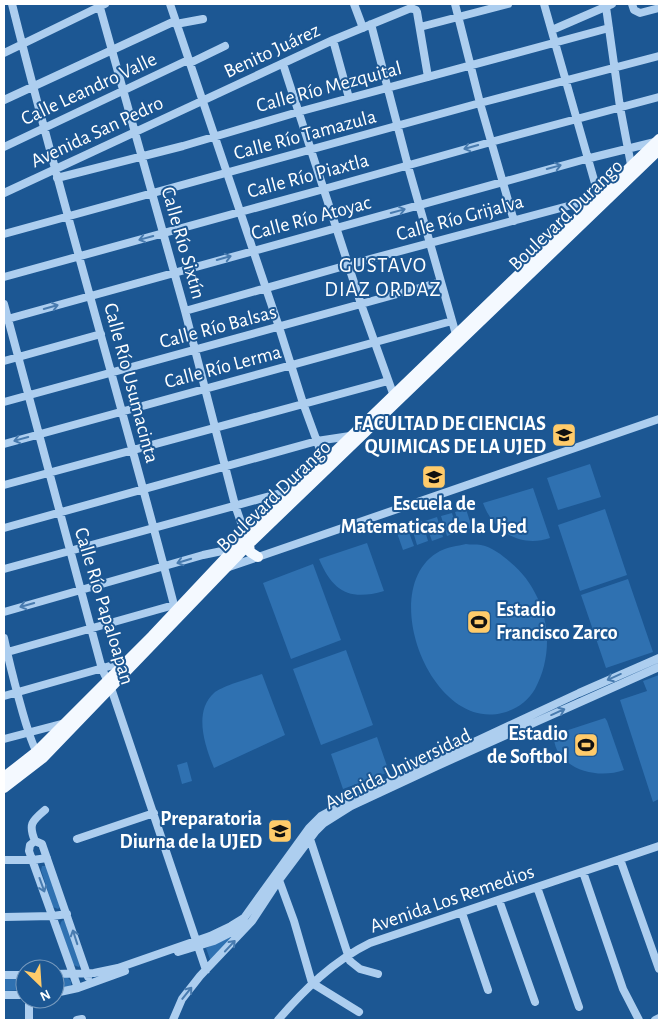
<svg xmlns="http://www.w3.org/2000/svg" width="663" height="1024" viewBox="0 0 663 1024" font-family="'Alegreya Sans',sans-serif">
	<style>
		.green { fill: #2f71b1 }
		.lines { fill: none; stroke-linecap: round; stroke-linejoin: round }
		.minor { stroke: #adceef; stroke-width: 8 }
		.major { stroke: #f4f9ff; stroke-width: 10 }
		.oneway { stroke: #487baf }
		.labels { text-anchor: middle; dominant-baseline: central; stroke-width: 4; stroke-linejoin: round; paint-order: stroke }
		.street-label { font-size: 20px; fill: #fff; stroke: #1c5793 }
		.poi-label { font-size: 20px; font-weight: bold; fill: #fff; stroke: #1c5793; text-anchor: end }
		.neighbourhood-label { font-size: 21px; letter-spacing: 1px; fill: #fff; stroke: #1c5793 }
	</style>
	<rect width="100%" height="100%" fill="#1c5793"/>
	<path class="green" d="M 590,464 L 601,497 L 558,510 L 547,478 Z
		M 533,488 L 550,538 C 520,548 493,531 483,503 Z
		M 466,509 L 472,528 L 461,531 L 455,512 Z
		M 605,509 L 627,575 L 580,591 L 558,525 Z
		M 452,513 L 458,532 L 447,536 L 441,516 Z
		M 437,517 L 443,537 L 432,541 L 425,521 Z
		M 422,521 L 428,541 L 417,545 L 411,525 Z
		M 407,527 L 414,546 L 403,550 L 396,530 Z
		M 367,543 L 384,591 C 350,601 333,592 319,559 Z
		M 466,544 C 471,545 476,544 481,545 C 492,547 502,555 510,562 C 547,592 558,647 535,689 C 528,701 516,710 502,713 C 430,731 375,586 440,551 C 448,547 457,546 466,544 Z
		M 313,564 L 341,640 L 291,659 L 263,583 Z
		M 628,579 L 653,652 L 606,668 L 581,595 Z
		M 346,650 L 373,725 L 321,745 L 293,669 Z
		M 262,674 L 285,735 L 214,768 C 205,746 193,712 214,693 C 222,686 251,678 262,674 Z
		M 659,675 L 659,799 L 653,802 L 620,700 L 647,691 L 643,681 Z
		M 605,718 L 607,721 L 624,770 C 602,778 570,773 557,750 C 555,746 554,740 553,735 Z
		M 377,737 L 389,772 L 343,789 L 331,754 Z
		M 187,762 L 192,781 L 182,784 L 177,765 Z
		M 42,866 L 47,866 L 60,907 L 58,909 L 53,907 L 41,870 Z
		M 63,920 L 66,921 L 80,965 L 79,967 L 73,965 L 60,926 L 61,922 Z
		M 235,935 L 211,962 L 206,948 Z
		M 55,976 L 66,976 L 71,981 L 71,985 L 64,989 L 55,989 Z
		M 25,977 L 25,990 L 4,991 L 4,978 Z"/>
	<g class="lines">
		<path class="minor" d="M 12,4 C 62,205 122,404 174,605
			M 99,4 L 185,311 L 235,505 L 246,537
			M 170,4 L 279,327 L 303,403 L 326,466
			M 354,4 L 363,28
			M 455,4 L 480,103 L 514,221
			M 544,4 L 600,201
			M 632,4 L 634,10 L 640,13 L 659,8
			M 606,7 L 620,107 L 632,170
			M 176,24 L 203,19
			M 371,24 L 408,166 L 457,338
			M 420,27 L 508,4
			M 552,30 L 612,4
			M 333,40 L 349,98
			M 4,53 L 105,4
			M 190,63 L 225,46
			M 283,64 L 361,304 L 395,399
			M 4,100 L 175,21
			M 4,147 L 188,60
			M 57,178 L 183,146 L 298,112 L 609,28
			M 4,193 L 333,40 L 411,8 L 416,10 L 417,12 L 428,77
			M 4,234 L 480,103 L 659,56
			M 4,277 L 324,189 L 491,142 L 659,97
			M 4,304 L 102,669 L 111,688 L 206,970
			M 185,311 L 348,265 L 598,198
			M 4,320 L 586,159 L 655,142
			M 4,361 L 101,334
			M 4,402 L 441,282
			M 4,444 L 452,321
			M 4,485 L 388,381
			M 4,528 L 317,441 L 350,436
			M 226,568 L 659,419
			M 4,569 L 296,489
			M 4,612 L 203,555 L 222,551 L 231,552
			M 4,638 C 8,657 29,746 39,755
			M 4,653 L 174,605 L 177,607
			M 4,696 L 124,662
			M 4,739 L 65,723
			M 77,839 L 154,813
			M 310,839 L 350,961 L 360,969 L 378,974
			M 35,841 L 30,845 L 29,851 L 78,988
			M 35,841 L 42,844 L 88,977
			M 35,841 C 28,824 32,821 45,810
			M 620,859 L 659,969
			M 4,860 L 33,860 L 47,858
			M 583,872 L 623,989 L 639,1020
			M 279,880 L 294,921 L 312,983 L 359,1012
			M 537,887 L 579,1007
			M 499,900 L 535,1002
			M 462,913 L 488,990
			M 4,917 L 53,916 L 67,914
			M 178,952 L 214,941 L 246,925
			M 55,974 L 94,973 L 118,968 L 210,936 L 231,926 L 244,918 L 309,828 L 321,816 L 350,800 L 579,693 L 659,658
			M 4,975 L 25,975
			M 55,993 L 78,988 L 125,971
			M 4,995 L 25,995
			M 29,999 L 29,1020
			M 77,1020 L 82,1019
			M 173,1020 L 182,999 L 200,976 L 252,921 L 279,880 L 315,832 L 324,823 L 351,806 L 437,766 L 659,667
			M 278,1020 C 304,990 333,961 370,943 L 659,846
			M 655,1020 L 659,1018"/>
		<path class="major" d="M 249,544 L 250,552 L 258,557
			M 4,777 L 36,752 L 152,636 L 231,552 L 659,139
			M 4,788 L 43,758 L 249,544 L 659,150"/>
	</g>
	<defs><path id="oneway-shaft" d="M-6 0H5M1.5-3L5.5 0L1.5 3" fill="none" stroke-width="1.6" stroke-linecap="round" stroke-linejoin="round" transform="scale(1.25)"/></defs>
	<g class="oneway">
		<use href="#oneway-shaft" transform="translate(471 147) rotate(164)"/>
		<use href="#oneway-shaft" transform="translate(554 167) rotate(-15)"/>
		<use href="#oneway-shaft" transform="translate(398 211) rotate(-15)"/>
		<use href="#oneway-shaft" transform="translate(146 238) rotate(165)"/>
		<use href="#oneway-shaft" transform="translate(224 258) rotate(-16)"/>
		<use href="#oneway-shaft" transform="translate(51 307) rotate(-16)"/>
		<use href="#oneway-shaft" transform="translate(21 439) rotate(165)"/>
		<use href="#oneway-shaft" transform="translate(184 561) rotate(163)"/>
		<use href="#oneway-shaft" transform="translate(27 605) rotate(164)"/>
		<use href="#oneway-shaft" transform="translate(614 677) rotate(156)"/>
		<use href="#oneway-shaft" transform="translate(558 712) rotate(-24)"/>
		<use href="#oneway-shaft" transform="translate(42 885) rotate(70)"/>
		<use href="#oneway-shaft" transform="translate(75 937) rotate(-108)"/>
		<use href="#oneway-shaft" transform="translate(230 946) rotate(-47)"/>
		<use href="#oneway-shaft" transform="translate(187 993) rotate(-51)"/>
	</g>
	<defs>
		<symbol id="school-square" viewBox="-11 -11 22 22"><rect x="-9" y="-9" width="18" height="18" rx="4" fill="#ffcb6a" stroke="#1c5793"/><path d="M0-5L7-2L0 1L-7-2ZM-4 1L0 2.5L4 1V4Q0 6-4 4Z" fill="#111"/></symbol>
		<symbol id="stadium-square" viewBox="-11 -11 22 22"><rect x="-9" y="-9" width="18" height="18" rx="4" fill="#ffcb6a" stroke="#1c5793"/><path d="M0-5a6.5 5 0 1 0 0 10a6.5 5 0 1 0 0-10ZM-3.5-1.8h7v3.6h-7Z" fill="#111"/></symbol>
	</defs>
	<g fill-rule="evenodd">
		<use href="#school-square" x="550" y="421" width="28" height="28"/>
		<use href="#school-square" x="420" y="463" width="28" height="28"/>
		<use href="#stadium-square" x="465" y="608" width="28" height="28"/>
		<use href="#stadium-square" x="572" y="731" width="28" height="28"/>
		<use href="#school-square" x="266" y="817" width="28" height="28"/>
	</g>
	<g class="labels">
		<g class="street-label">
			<text transform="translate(272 51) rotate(-25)">Benito Juárez</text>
			<text transform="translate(329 87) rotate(-15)">Calle Río Mezquital</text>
			<text transform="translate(89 89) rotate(-25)">Calle Leandro Valle</text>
			<text transform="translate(97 132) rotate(-25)">Avenida San Pedro</text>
			<text transform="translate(305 135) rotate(-15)">Calle Río Tamazula</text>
			<text transform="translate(308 176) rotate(-15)">Calle Río Piaxtla</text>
			<text transform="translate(566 215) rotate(-44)">Boulevard Durango</text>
			<text transform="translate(311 218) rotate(-15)">Calle Río Atoyac</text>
			<text transform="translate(460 218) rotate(-15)">Calle Río Grijalva</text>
			<text transform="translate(183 243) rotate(74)">Calle Río Sixtín</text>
			<text transform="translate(218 327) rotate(-15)">Calle Río Balsas</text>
			<text transform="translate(223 367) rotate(-15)">Calle Río Lerma</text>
			<text transform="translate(131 383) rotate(75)">Calle Río Usumacinta</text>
			<text transform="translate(274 496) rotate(-44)">Boulevard Durango</text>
			<text transform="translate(104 606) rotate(73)">Calle Río Papaloapan</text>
			<text transform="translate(398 769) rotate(-26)">Avenida Universidad</text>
			<text transform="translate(452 899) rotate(-19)">Avenida Los Remedios</text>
		</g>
		<g class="poi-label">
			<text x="546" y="424">FACULTAD DE CIENCIAS<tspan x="546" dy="23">QUIMICAS DE LA UJED</tspan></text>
			<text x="434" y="504" text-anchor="middle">Escuela de<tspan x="434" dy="23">Matematicas de la Ujed</tspan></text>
			<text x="496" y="610" text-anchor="start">Estadio<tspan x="496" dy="23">Francisco Zarco</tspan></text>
			<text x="568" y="734">Estadio<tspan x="568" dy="23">de Softbol</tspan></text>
			<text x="262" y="819">Preparatoria<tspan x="262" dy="23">Diurna de la UJED</tspan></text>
		</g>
		<g class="neighbourhood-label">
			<text x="383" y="265">GUSTAVO<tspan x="383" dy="24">DIAZ ORDAZ</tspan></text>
		</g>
	</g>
	<rect width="663" height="1024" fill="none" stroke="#ffffff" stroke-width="10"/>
	<g transform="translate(40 984) rotate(155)"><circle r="24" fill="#1c5793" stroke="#779abe"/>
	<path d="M0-4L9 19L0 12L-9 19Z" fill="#ffcb6a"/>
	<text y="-8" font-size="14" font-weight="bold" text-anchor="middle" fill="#ffffff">N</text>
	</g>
</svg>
